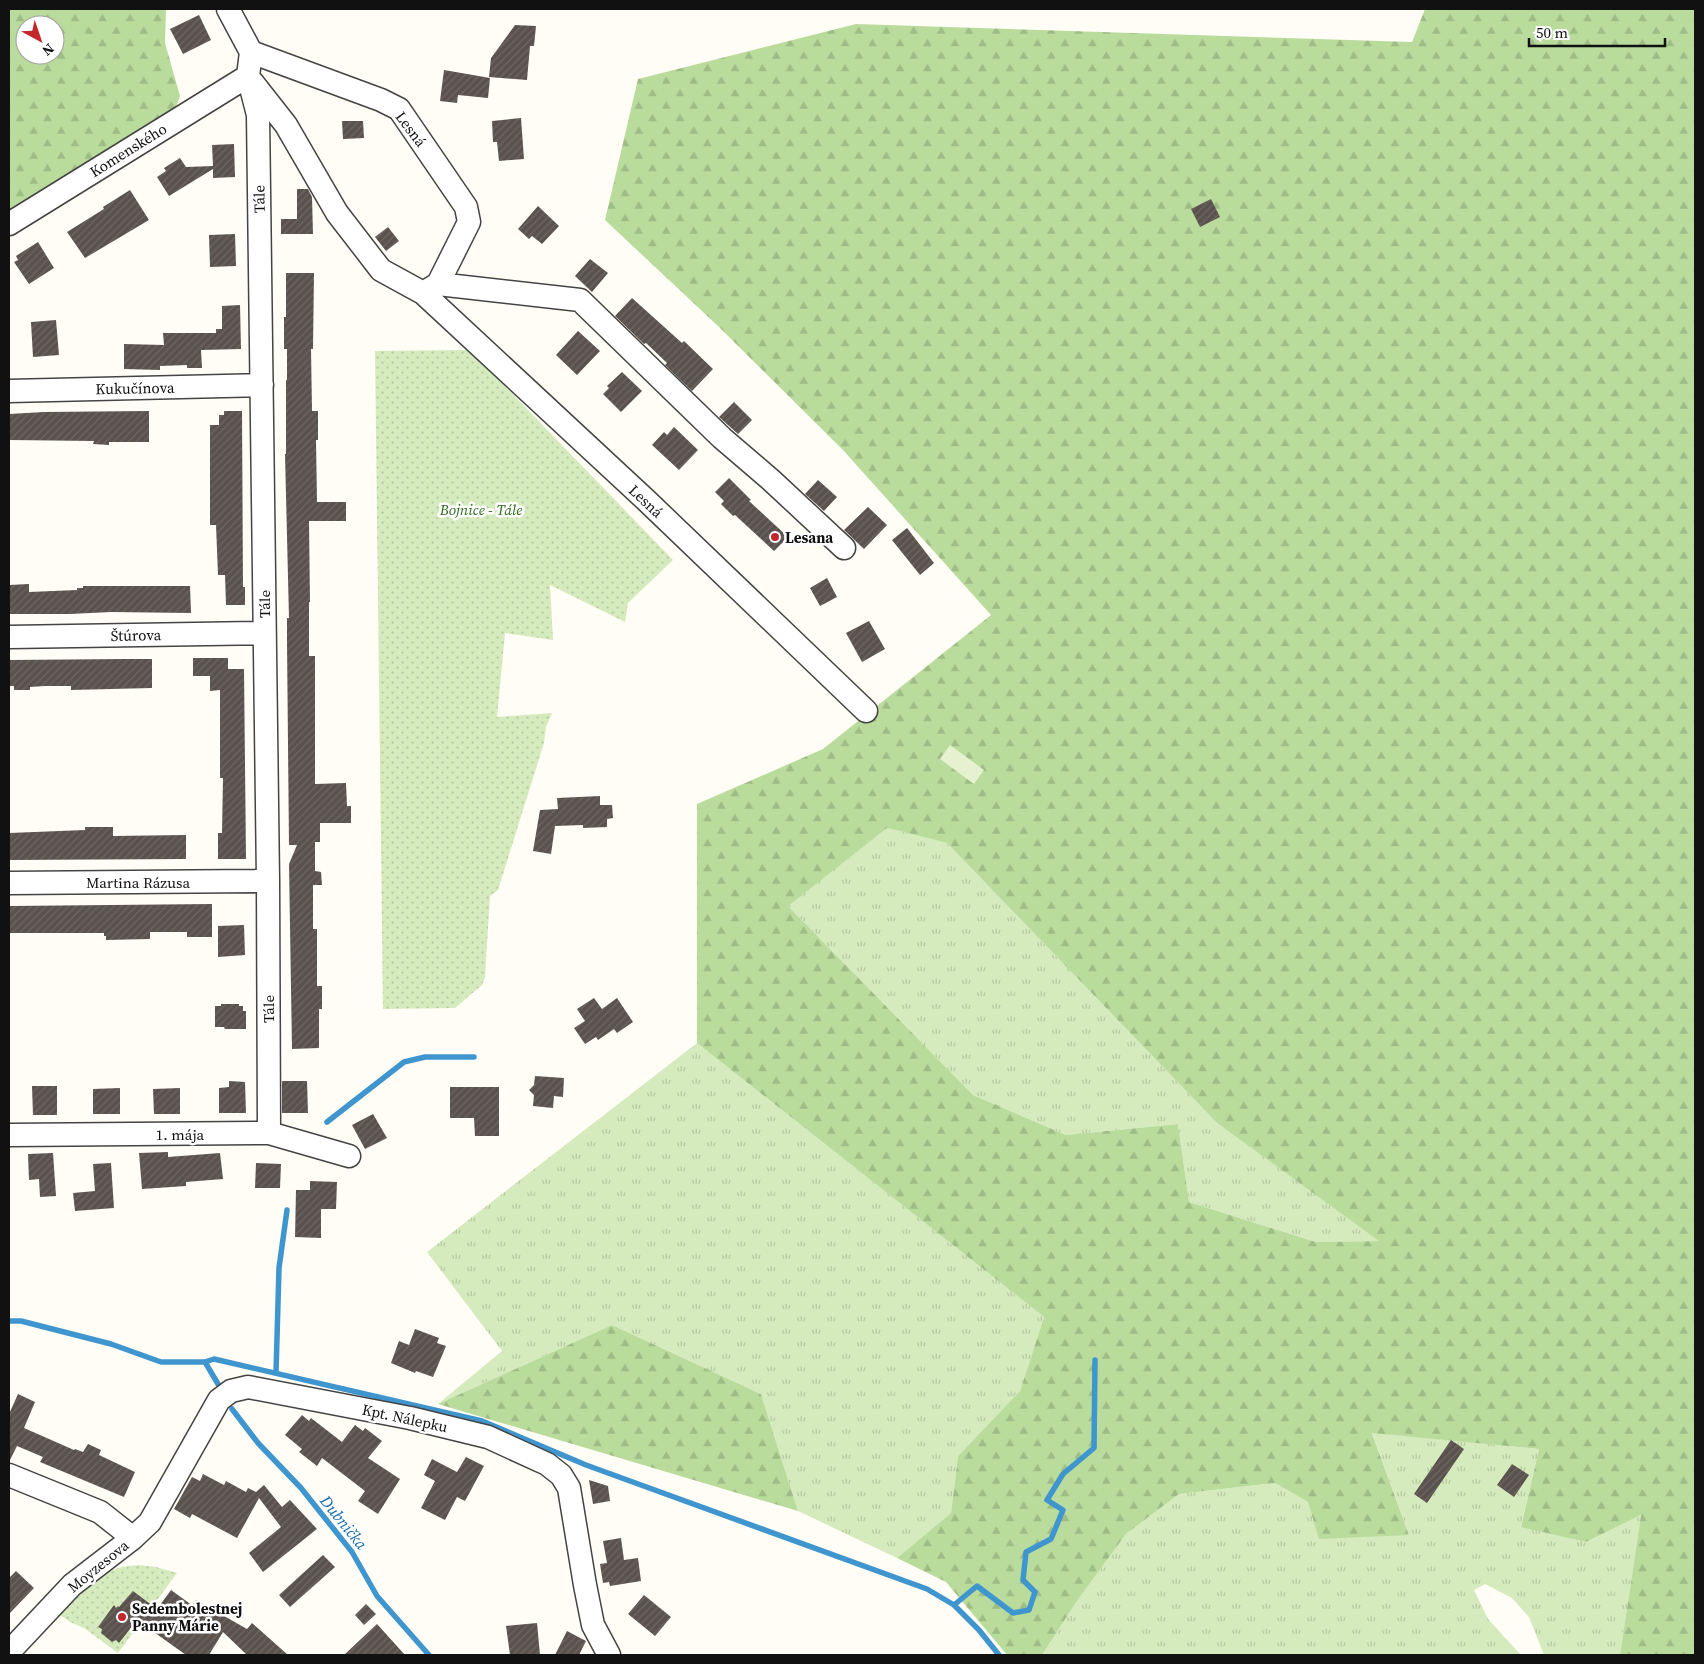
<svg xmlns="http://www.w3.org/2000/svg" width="1704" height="1664" viewBox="0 0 1704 1664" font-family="'Source Serif 4',serif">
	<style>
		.grass { fill: url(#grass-tufts) }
		.forest { fill: url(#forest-firs); fill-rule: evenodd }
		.garden { fill: url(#garden-dots) }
		.pitch { fill: #e6f2cf }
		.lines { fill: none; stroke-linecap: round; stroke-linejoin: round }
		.stream { stroke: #3f96cf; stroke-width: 5.5 }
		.building { fill: url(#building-hatch) }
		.minor-casing { stroke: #444; stroke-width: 25 }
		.minor { stroke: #fff; stroke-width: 22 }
		.poi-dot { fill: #c4262e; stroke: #fff; stroke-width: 2 }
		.labels { text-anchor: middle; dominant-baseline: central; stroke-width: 5; stroke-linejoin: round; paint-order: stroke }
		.street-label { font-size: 15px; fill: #111; stroke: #fff }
		.park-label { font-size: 15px; font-style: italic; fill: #2f6b1f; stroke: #fff }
		.poi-label { font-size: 15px; font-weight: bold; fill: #111; stroke: #fff; text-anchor: start }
		.water-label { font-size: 16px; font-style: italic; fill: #1768a6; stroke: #fff }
	</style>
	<defs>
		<pattern id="grass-tufts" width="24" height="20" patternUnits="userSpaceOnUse" patternTransform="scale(1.25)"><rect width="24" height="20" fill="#d5ebbd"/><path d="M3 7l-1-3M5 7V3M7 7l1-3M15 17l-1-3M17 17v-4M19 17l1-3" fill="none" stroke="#b6c8a1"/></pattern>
		<pattern id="forest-firs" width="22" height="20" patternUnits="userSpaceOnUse" patternTransform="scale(1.25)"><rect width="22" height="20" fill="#b9dc9c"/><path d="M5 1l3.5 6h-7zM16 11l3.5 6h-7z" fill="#9ebc85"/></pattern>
		<pattern id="garden-dots" width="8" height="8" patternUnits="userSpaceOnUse" patternTransform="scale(1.25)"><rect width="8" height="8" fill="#d5ebbd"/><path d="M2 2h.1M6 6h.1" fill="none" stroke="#b6c8a1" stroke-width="1.8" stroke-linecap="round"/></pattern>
		<pattern id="building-hatch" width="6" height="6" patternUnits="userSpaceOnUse" patternTransform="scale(1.25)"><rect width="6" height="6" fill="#5a524d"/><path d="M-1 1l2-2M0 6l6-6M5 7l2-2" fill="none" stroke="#6d6662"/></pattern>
	</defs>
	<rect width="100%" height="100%" fill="#fffdf5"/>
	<path class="grass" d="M 887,828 L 947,843 L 1217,1123 L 1380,1241 L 1316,1242 L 1189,1202 L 1178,1124 L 1066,1135 L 973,1095 L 787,905 Z
		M 697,1043 L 1044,1317 L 1020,1391 L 958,1456 L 951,1513 L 897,1558 L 798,1511 L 761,1394 L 612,1325 L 438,1404 L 502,1351 L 427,1252 Z
		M 1372,1432 L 1539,1449 L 1521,1526 L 1586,1542 L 1641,1515 L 1620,1655 L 1544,1655 L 1529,1617 L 1512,1598 L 1485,1584 L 1474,1590 L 1488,1619 L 1521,1655 L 1042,1655 L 1077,1601 L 1126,1534 L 1179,1494 L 1275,1483 L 1308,1502 L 1409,1535 Z"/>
	<path class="forest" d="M 9,9 L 166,9 L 165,43 L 180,96 L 174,113 L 9,215 ZM 25,25 L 55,25 L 55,55 L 25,55 Z
		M 1425,9 L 1695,9 L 1695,1655 L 1620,1655 L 1641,1515 L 1586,1542 L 1521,1527 L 1539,1449 L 1372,1433 L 1409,1535 L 1319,1539 L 1308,1502 L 1275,1483 L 1179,1494 L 1126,1534 L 1077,1601 L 1042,1655 L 1007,1655 L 946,1582 L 897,1558 L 951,1513 L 958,1456 L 1020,1391 L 1044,1317 L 697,1043 L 697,804 L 823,749 L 991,615 L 843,450 L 718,326 L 605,220 L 638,79 L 856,24 L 1412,42 ZM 887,828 L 947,843 L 1217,1123 L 1379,1241 L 1316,1242 L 1189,1202 L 1178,1124 L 1066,1135 L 973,1095 L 788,906 Z
		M 612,1325 L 761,1394 L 798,1511 L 438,1404 Z"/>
	<path class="garden" d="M 470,350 L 673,560 L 628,603 L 625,622 L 550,585 L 553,640 L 505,633 L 497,717 L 552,713 L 546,727 L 544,743 L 498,890 L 490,896 L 485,977 L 482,985 L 455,1008 L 383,1009 L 375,351 Z
		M 138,1565 L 156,1567 L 177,1573 L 118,1653 L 84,1628 L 70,1622 L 60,1615 C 77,1597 94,1576 118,1568 C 125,1566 132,1566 138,1565 Z"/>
	<path class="pitch" d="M 950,745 L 984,770 L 974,784 L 940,759 Z"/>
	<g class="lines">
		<path class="stream" d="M 327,1122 L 404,1062 L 425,1057 L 474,1057
			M 9,1321 L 21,1321 L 111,1344 L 161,1362 L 205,1362 L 214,1359 L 482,1421 L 586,1465 L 927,1589 L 954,1605 L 979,1630 L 999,1655
			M 205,1362 L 218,1384
			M 276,1373 L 279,1268 L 287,1210
			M 232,1409 L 258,1443 L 301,1488 L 352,1552 L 377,1596 L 429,1655
			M 954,1605 L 977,1586 L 1013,1613 L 1029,1610 L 1035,1592 L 1023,1580 L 1026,1552 L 1051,1539 L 1063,1510 L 1047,1500 L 1063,1474 L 1094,1448 L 1095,1360"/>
	</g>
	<path class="building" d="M 199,15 L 211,40 L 183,54 L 170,29 Z
		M 515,25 L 536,26 L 534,46 L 530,46 L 527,80 L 489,77 L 491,58 Z
		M 444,70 L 490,78 L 488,98 L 458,95 L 457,103 L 440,101 Z
		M 521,118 L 524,159 L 499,161 L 497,142 L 493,142 L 492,121 Z
		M 342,121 L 363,121 L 364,138 L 343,139 Z
		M 234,144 L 235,177 L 213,178 L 213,169 L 169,196 L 157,177 L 166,171 L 164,168 L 180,158 L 186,167 L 213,166 L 212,145 Z
		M 297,189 L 308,189 L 312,197 L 313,234 L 281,234 L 281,219 L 297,219 Z
		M 130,190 L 149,220 L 85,258 L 67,232 L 104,209 L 103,207 Z
		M 1211,199 L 1220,217 L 1200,227 L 1191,209 Z
		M 538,206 L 559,226 L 542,244 L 532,236 L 529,239 L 518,229 Z
		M 388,227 L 399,241 L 386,251 L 375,237 Z
		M 235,234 L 236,266 L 210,267 L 209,235 Z
		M 38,242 L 54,268 L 29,284 L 14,262 L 18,260 L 16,256 Z
		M 590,259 L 608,273 L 592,292 L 575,276 Z
		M 286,273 L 314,273 L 313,349 L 311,349 L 312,411 L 318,411 L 318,440 L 316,440 L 317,502 L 346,502 L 346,521 L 309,521 L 310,602 L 309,602 L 309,656 L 315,656 L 315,784 L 346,783 L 347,806 L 351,806 L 351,823 L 320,823 L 320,842 L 315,842 L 315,871 L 321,872 L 322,885 L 313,885 L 313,929 L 317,929 L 317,986 L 322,986 L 322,1009 L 319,1009 L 319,1048 L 292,1049 L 289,864 L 297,845 L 289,845 L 287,642 L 287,618 L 289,618 L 285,454 L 286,454 L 286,380 L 287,380 L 287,349 L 284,349 L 284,317 L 286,317 Z
		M 632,298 L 682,343 L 684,341 L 713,369 L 692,391 L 665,365 L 667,363 L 646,343 L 644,344 L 615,316 Z
		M 240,305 L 241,349 L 201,350 L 202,368 L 187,368 L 187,365 L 160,366 L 160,370 L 124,369 L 124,344 L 164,345 L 163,333 L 216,333 L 216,329 L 222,329 L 222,306 Z
		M 56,320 L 59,355 L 33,357 L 31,322 Z
		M 578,331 L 600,351 L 577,375 L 556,355 Z
		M 622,372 L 642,391 L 621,412 L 603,394 L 609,388 L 607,386 Z
		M 734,402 L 752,420 L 738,434 L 719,417 Z
		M 149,411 L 149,442 L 109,442 L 109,445 L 93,444 L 94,441 L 9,440 L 9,414 L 44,412 Z
		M 224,411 L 242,411 L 243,587 L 245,587 L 245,605 L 226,605 L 225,575 L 218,575 L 216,525 L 210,525 L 210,425 L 219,425 L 219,415 L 224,415 Z
		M 674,427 L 698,450 L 679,470 L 652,445 L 664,432 L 667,435 Z
		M 729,478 L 751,500 L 749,501 L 788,537 L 774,551 L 735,515 L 733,516 L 721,504 L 724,501 L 715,492 Z
		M 818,480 L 837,497 L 824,511 L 805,494 Z
		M 868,507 L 887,525 L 864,549 L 844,530 Z
		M 907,528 L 934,563 L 920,575 L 892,540 Z
		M 827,578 L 837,597 L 820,606 L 810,588 Z
		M 29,584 L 29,592 L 77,590 L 77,588 L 83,588 L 83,586 L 190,586 L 191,613 L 111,612 L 70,614 L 9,614 L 9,585 Z
		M 869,621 L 885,649 L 862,662 L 846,633 Z
		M 193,658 L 228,658 L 228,669 L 244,669 L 246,859 L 218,859 L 218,833 L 222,833 L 223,778 L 220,778 L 220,690 L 210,691 L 210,676 L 193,676 Z
		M 125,659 L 152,659 L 152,688 L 71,690 L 71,686 L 45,686 L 30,687 L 30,690 L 14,690 L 14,686 L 9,686 L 9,660 Z
		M 600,796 L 600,805 L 612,805 L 613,818 L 607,819 L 607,827 L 583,828 L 583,825 L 555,826 L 551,854 L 533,851 L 540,810 L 558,809 L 557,798 Z
		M 85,827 L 113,827 L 113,836 L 186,835 L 186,859 L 9,860 L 9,833 L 85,830 Z
		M 212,904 L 212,937 L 187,937 L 187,932 L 150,932 L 150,939 L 106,940 L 106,936 L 104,936 L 104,933 L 9,933 L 9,906 Z
		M 244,925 L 245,955 L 218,957 L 218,926 Z
		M 594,998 L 602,1009 L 617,998 L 633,1022 L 617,1033 L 614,1029 L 598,1040 L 596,1037 L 585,1044 L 574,1028 L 585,1021 L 577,1009 Z
		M 221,1004 L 239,1004 L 239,1006 L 243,1006 L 243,1011 L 246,1011 L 246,1029 L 225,1029 L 224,1027 L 215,1027 L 215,1006 L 221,1006 Z
		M 535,1076 L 564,1078 L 563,1097 L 554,1096 L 553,1108 L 533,1106 L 534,1095 L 529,1090 L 534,1085 Z
		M 229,1081 L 245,1082 L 246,1113 L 219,1113 L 219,1088 L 229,1087 Z
		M 282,1081 L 307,1081 L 308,1113 L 282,1113 Z
		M 32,1086 L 57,1086 L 57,1115 L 33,1115 Z
		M 450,1087 L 499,1087 L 499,1136 L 475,1136 L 474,1118 L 450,1118 Z
		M 120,1088 L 120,1114 L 93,1114 L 93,1089 Z
		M 180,1088 L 180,1114 L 154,1114 L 153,1089 Z
		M 373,1114 L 387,1138 L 365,1149 L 352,1125 Z
		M 168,1152 L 168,1157 L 220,1153 L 223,1179 L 186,1182 L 186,1186 L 142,1189 L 139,1153 Z
		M 53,1153 L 56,1196 L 40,1197 L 39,1179 L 29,1180 L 28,1154 Z
		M 111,1163 L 114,1208 L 75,1211 L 73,1193 L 95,1191 L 93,1164 Z
		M 256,1163 L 281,1164 L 280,1188 L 255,1188 Z
		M 310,1181 L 337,1182 L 336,1209 L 321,1209 L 321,1238 L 295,1237 L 296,1190 L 310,1190 Z
		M 415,1329 L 439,1338 L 437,1343 L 446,1346 L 433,1377 L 416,1371 L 415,1373 L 391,1363 L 399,1341 L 409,1345 Z
		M 18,1394 L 35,1402 L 24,1428 L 74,1450 L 75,1449 L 83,1452 L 88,1444 L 101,1450 L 99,1455 L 135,1472 L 124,1497 L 40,1462 L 43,1457 L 17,1446 L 9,1462 L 9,1414 Z
		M 302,1415 L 309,1421 L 311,1418 L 342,1442 L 355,1425 L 363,1431 L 365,1428 L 382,1441 L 368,1458 L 400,1479 L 378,1514 L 358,1501 L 365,1491 L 322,1458 L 317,1466 L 299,1452 L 302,1449 L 285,1435 Z
		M 1451,1440 L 1464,1449 L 1427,1503 L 1414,1494 Z
		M 466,1457 L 484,1466 L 465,1501 L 457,1497 L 445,1520 L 421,1508 L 435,1481 L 424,1475 L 432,1459 L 457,1472 Z
		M 1512,1464 L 1529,1475 L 1514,1497 L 1497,1485 Z
		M 203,1474 L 224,1485 L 226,1481 L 246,1492 L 248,1488 L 256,1492 L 264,1485 L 282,1507 L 290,1500 L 317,1529 L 263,1572 L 249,1553 L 281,1527 L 259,1498 L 237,1538 L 192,1514 L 190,1518 L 174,1509 L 192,1477 L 200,1481 Z
		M 589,1480 L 608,1486 L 610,1501 L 593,1504 Z
		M 621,1538 L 624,1560 L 638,1558 L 641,1581 L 610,1586 L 609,1582 L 603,1583 L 600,1564 L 607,1563 L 603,1541 Z
		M 323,1555 L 335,1567 L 290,1607 L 279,1595 Z
		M 16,1571 L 34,1588 L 9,1614 L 9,1578 Z
		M 171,1590 L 200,1611 L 193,1604 L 196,1600 L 247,1629 L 252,1623 L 288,1655 L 247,1655 L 223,1632 L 209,1655 L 186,1655 L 137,1620 L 119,1643 L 116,1640 L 112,1642 L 101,1633 L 102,1629 L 98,1627 L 114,1605 L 116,1608 L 118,1606 L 119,1607 L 133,1591 L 157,1609 Z
		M 644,1595 L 671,1617 L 655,1636 L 628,1614 Z
		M 366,1604 L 376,1614 L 364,1625 L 355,1615 Z
		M 537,1623 L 540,1655 L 510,1655 L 506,1626 Z
		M 377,1624 L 405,1655 L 344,1655 Z
		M 567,1631 L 586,1641 L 579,1655 L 555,1655 Z"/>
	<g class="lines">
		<defs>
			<path id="minor" d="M 228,9 L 251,52 L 248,76 L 258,115 L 268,881 L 269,1133
				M 251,52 L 381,100 L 399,109 L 466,207 L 469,222 L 438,284
				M 253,83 L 286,125 L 337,213 L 381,270 L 423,293 L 647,501 L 866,711
				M 9,224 L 248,76
				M 423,293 L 438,284 L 580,300 L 722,438 L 771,480 L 844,548
				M 9,391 L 262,385
				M 9,637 L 264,633
				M 9,883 L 268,881
				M 9,1135 L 269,1133 L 349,1156
				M 9,1475 L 100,1512 L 133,1538
				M 9,1652 L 72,1585 L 133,1538 L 150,1522 L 219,1400 L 231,1391 L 248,1387 L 410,1418 L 488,1437 L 547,1464 L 561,1475 L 569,1488 L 585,1585 L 593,1625 L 609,1655"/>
		</defs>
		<use href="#minor" class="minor-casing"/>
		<use href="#minor" class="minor"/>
	</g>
	<g class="poi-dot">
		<circle cx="775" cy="537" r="5"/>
		<circle cx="122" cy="1617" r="5"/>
	</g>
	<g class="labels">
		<g class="street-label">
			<text transform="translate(411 129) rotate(53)">Lesná</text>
			<text transform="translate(128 150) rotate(-32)">Komenského</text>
			<text transform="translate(259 199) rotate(-91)">Tále</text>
			<text transform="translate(135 388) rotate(-1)">Kukučínova</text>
			<text transform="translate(646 501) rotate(43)">Lesná</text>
			<text transform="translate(264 604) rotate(-90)">Tále</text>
			<text transform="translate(136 635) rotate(-1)">Štúrova</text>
			<text x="138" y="882">Martina Rázusa</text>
			<text transform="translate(268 1009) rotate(-90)">Tále</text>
			<text x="180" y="1134">1. mája</text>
			<text transform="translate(405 1418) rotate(12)">Kpt. Nálepku</text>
			<text transform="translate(98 1566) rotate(-39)">Moyzesova</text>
		</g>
		<g class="park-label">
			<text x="481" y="509">Bojnice - Tále</text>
		</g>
		<g class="poi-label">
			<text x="785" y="537">Lesana</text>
			<text x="132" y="1608">Sedembolestnej<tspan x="132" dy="17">Panny Márie</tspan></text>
		</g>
		<g class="water-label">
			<text transform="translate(344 1522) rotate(51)">Dubnička</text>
		</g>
	</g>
	<rect width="1704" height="1664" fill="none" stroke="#111111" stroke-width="20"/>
	<g transform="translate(40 40) rotate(140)"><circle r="24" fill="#ffffff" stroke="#a0a0a0"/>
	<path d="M0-4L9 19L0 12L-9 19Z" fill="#c4262e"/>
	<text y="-8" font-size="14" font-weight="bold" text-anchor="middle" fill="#111111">N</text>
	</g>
	<path d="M1529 38v8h136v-8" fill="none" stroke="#111111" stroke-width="2.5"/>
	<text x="1536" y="38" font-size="15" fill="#111111" stroke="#ffffff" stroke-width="4" paint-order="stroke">50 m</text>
</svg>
